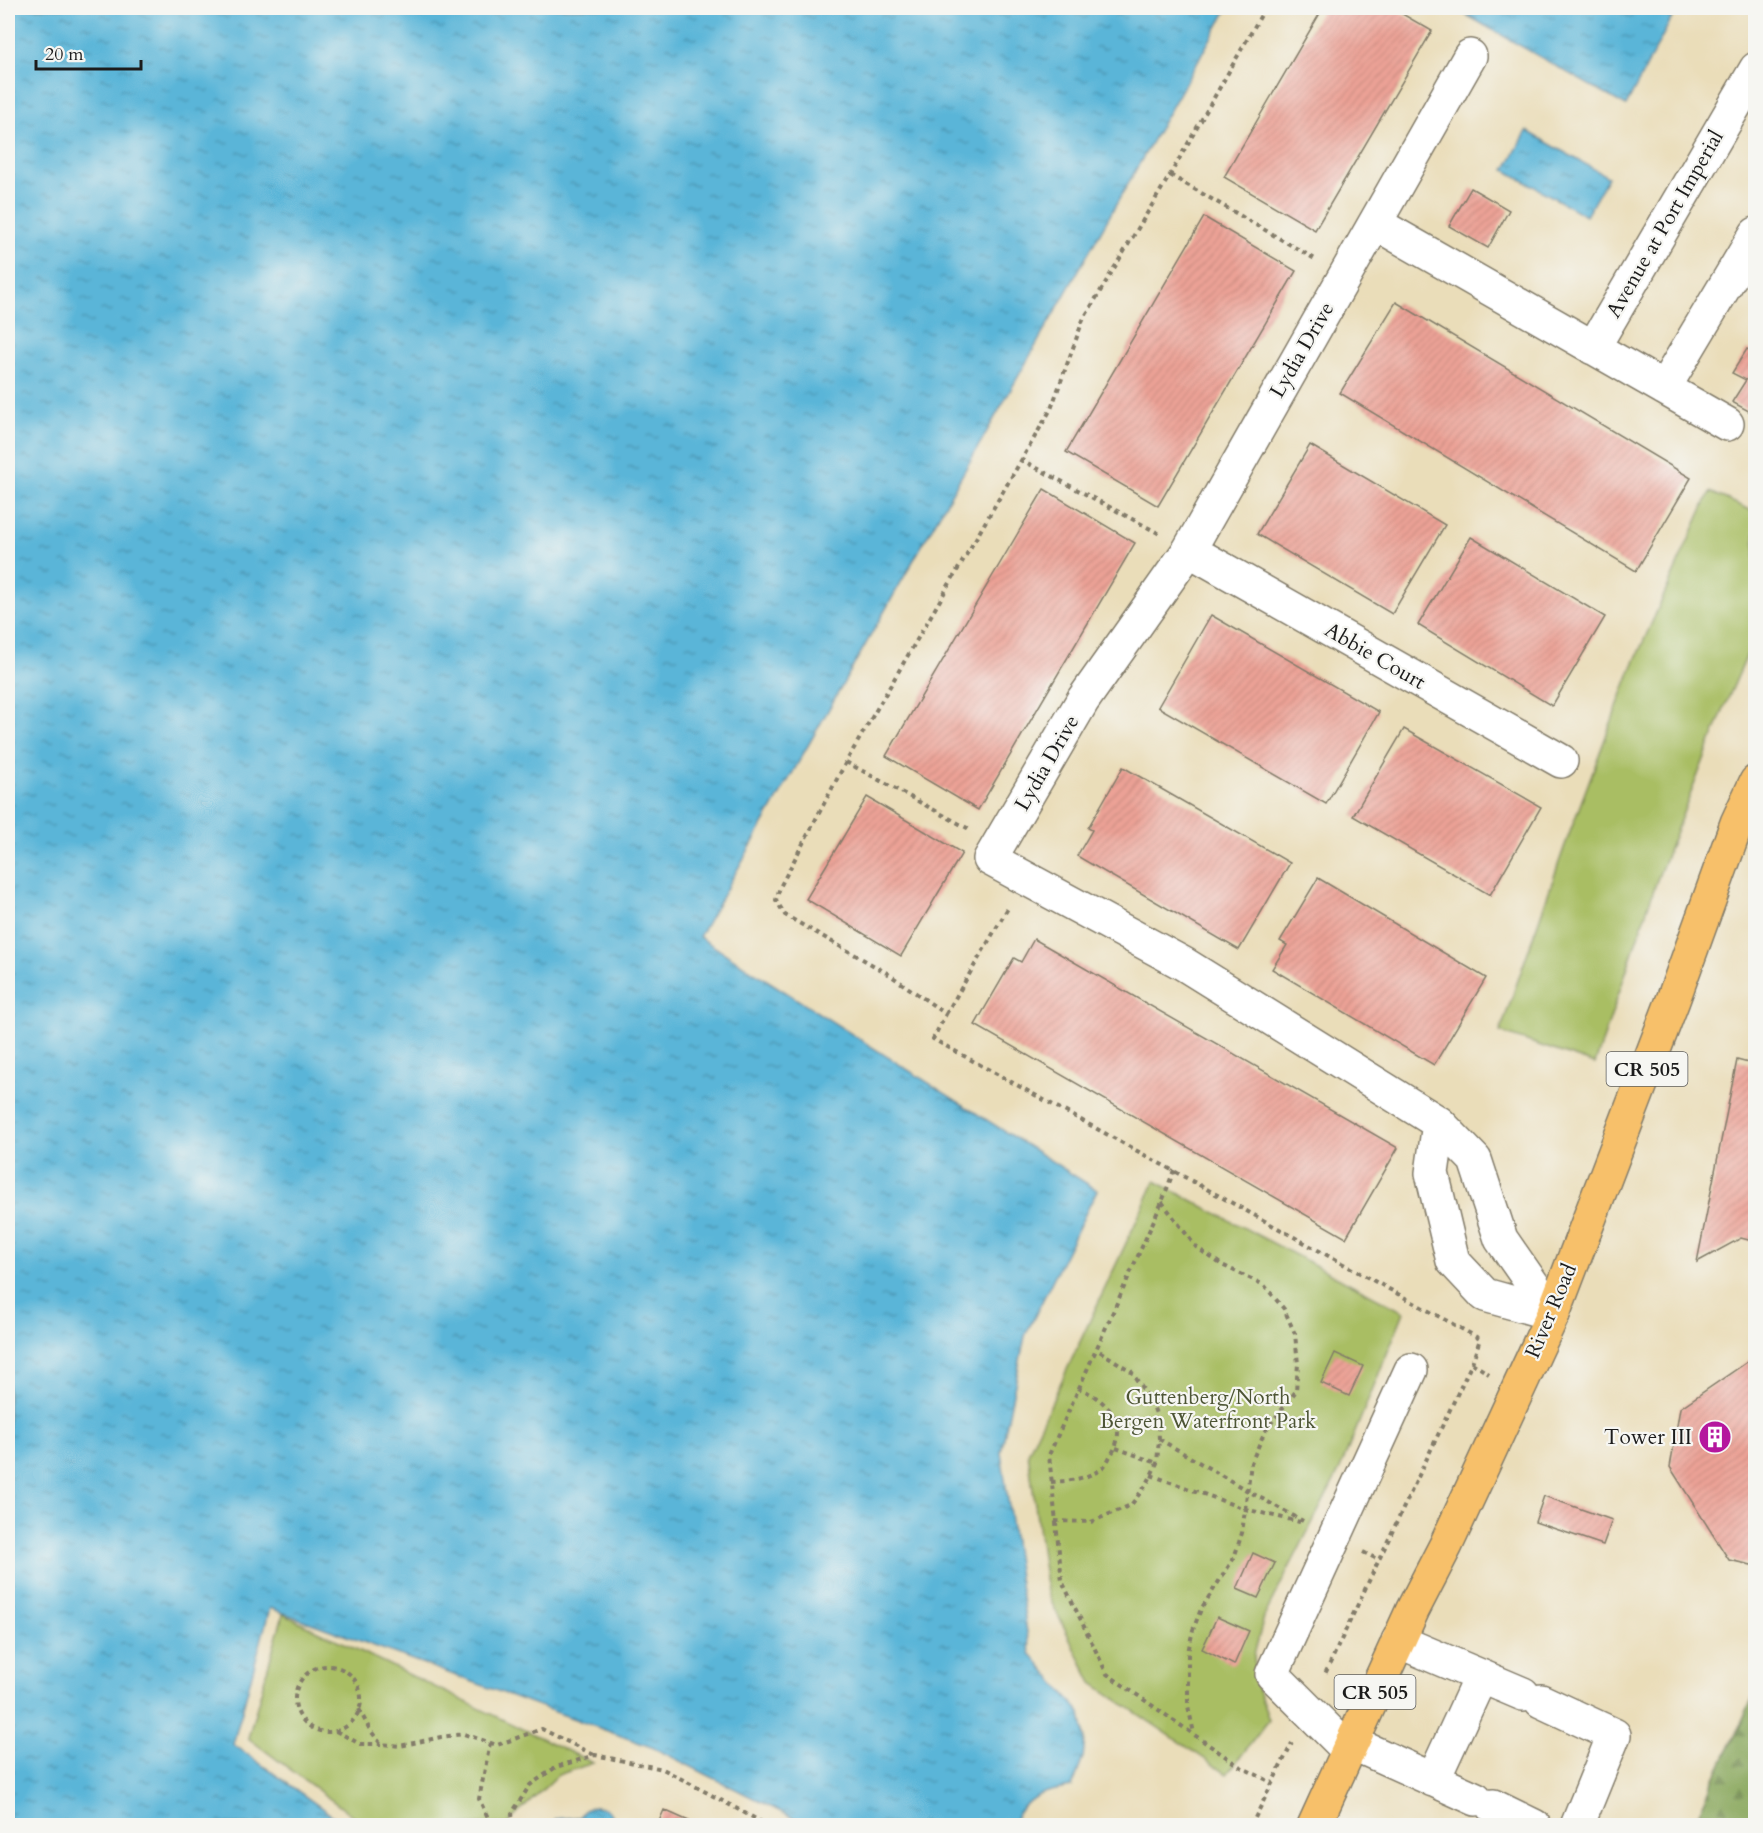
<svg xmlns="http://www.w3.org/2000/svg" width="1763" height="1833" viewBox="0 0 1763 1833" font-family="Cardo,serif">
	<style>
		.forest { fill: url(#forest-firs); stroke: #51603a; stroke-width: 1.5 }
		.green { fill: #a9be63; stroke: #626d40; stroke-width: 1.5 }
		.water { fill: url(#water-ripples); stroke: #3b687a; stroke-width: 1.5 }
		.building { fill: url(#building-hatch) }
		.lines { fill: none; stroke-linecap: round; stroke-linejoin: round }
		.minor-casing { stroke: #837c6a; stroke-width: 36 }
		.major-casing { stroke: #837c6a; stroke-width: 36 }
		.path { stroke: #837c6a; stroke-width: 4; stroke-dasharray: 4.5 4.5; stroke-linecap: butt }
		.minor { stroke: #fff; stroke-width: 33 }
		.major { stroke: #f7c06b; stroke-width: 33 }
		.labels { text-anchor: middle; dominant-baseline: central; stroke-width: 4.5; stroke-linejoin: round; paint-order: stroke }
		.shield { fill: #f6f6f2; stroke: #5d5d5c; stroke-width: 1.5 }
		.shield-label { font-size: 20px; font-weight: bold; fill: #1c1c1c }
		.street-label { font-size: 21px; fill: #1c1c1c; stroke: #f6f6f2 }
		.park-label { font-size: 21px; fill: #4d5535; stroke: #f6f6f2 }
		.poi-label { font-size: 21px; fill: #1c1c1c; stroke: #f6f6f2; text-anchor: end }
	</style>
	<defs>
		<pattern id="forest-firs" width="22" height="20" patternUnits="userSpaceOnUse" patternTransform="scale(1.5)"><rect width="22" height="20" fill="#86a559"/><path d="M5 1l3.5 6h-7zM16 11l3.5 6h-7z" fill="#6d8649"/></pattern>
		<pattern id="water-ripples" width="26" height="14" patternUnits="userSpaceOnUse" patternTransform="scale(1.5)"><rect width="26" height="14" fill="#5ab5d8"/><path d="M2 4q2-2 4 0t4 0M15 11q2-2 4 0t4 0" fill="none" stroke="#4a92ae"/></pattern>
		<pattern id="building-hatch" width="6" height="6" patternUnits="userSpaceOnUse" patternTransform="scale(1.5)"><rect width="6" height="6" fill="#eca296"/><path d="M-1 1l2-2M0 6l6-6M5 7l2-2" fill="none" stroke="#ca8b81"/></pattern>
	</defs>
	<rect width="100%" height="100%" fill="#f6f6f2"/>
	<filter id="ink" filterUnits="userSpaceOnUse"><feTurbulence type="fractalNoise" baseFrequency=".0167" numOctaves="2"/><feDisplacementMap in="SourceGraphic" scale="12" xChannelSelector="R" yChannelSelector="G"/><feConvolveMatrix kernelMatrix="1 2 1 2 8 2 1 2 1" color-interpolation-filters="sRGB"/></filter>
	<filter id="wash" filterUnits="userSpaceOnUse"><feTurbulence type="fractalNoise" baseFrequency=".008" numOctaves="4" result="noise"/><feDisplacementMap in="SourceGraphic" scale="24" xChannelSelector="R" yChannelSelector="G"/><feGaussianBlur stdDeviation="1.35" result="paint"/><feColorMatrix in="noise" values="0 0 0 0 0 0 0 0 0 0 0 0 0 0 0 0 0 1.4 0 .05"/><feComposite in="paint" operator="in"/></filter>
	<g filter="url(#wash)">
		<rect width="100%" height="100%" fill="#eaddb9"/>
		<path class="forest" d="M 1755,1693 L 1755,1825 L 1693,1825 Z"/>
		<path class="green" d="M 1710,492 L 1755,512 L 1755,637 L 1724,708 L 1657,880 L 1595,1064 L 1500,1032 L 1564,848 L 1632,667 Z
			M 1155,1181 L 1404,1312 L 1340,1469 L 1264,1617 L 1254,1655 L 1256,1684 L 1269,1720 L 1227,1774 L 1092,1683 L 1047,1593 L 1028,1453 Z
			M 283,1614 L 593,1763 L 558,1775 L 510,1821 L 510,1825 L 365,1825 L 248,1738 Z"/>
		<path class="water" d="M 8,8 L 1228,8 L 699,937 L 1097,1190 L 1025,1336 L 1001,1452 L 1030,1653 L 1081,1713 L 1085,1739 L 1083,1758 L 1072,1787 C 1039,1793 1028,1794 1011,1825 L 807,1825 L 654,1748 L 270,1608 L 233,1744 L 345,1825 L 8,1825 Z
			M 1454,8 L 1677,8 L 1626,106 Z
			M 1527,131 L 1608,177 L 1586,216 L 1505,170 Z
			M 593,1806 C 606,1807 613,1812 614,1825 L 556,1825 L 555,1819 L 580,1817 L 585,1810 Z"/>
		<g id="blocks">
			<path class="building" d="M 1323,8 L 1392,8 L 1432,31 L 1315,230 L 1224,177 Z
				M 1471,188 L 1509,210 L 1488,248 L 1449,226 Z
				M 1204,217 L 1296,271 L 1158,506 L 1066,452 Z
				M 1396,302 L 1691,478 L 1636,571 L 1340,393 Z
				M 1747,349 L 1756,353 L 1756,415 L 1732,402 L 1746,380 L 1732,373 Z
				M 1310,445 L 1445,525 L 1392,614 L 1257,534 Z
				M 1044,489 L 1135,543 L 978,810 L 886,756 Z
				M 1471,537 L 1605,617 L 1552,706 L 1418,625 Z
				M 1211,615 L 1379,712 L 1326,804 L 1158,707 Z
				M 1404,729 L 1541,807 L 1490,895 L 1353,816 Z
				M 1123,767 L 1290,863 L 1239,950 L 1077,856 L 1092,830 L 1088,828 Z
				M 867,797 L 962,853 L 901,956 L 806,899 Z
				M 1318,878 L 1486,978 L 1434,1065 L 1272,969 L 1287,945 L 1280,941 Z
				M 1034,939 L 1398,1148 L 1346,1238 L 975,1025 L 1014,958 L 1021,962 Z
				M 1737,1060 L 1756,1065 L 1756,1242 L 1741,1238 L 1697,1262 Z
				M 1335,1353 L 1363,1366 L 1349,1396 L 1321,1383 Z
				M 1756,1356 L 1756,1566 L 1729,1560 L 1670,1467 L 1680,1408 Z
				M 1544,1496 L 1612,1520 L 1603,1545 L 1535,1522 Z
				M 1253,1553 L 1275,1563 L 1258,1598 L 1237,1589 Z
				M 1217,1617 L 1249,1631 L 1234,1665 L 1202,1649 Z
				M 664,1810 L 700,1826 L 657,1826 Z"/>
		</g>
	</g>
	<g filter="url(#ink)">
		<use href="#blocks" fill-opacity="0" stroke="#837c6a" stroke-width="1.5"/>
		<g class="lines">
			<defs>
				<path id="minor" d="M 1470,56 L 1189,550 L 1083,700 L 990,859 L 1184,964 L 1439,1123 L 1475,1160 L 1501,1239 L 1553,1314
					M 1375,223 L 1727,424
					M 1593,348 L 1756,69
					M 1664,388 L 1756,234
					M 1189,550 L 1561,761
					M 1439,1123 L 1432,1173 L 1453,1261 L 1485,1295 L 1553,1314
					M 1398,1641 L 1523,1694
					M 1541,1701 L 1614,1735 L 1577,1826
					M 1352,1743 L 1476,1799
					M 1348,1750 L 1272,1674 L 1411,1370
					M 1433,1780 L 1481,1676
					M 1493,1806 L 1534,1826"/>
				<path id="major" d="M 1314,1826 L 1413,1609 L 1446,1545 L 1553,1314 L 1673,1000 L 1737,823 L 1756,782"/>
			</defs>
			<use href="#minor" class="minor-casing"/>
			<use href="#major" class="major-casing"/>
			<path class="path" d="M 1265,8 L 1170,175 L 1083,320 L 1051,409 L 846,762 L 780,887 L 776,900 L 785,915 L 887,973 L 946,1014 L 933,1039 L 1480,1339 L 1472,1363 L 1324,1676
				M 1170,175 L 1315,259
				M 1020,459 L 1160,534
				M 846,762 L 969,829
				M 946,1014 L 1008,908
				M 1174,1170 L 1162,1202 L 1049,1455 L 1062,1581 L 1107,1674 L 1239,1766 L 1273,1783
				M 1162,1202 L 1196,1247 L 1222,1265 L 1264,1285 L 1284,1309 L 1295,1334 L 1298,1364 L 1296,1391 L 1265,1431 L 1251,1463 L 1242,1533 L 1234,1558 L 1201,1609 L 1193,1630 L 1188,1652 L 1188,1706 L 1194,1733
				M 1472,1363 L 1489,1374
				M 1159,1439 L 1248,1491 L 1303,1521
				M 1116,1448 L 1157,1463
				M 1151,1475 L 1245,1509 L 1300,1522
				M 1051,1482 C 1069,1481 1085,1479 1100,1470 C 1105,1467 1108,1460 1111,1455 C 1130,1425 1107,1399 1078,1388
				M 1055,1521 L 1091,1522 L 1131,1505 L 1147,1484 L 1157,1463 L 1159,1439 L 1158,1419 L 1152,1403 L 1131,1371 L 1096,1349
				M 1363,1552 L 1379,1560
				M295 1699a33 33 0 1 1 66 0a33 33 0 1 1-66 0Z
				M 359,1709 L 370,1730 L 381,1744 L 400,1746 L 441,1737 L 464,1734 L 497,1745 L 542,1729 L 594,1755
				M 336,1731 L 360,1744 L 381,1744
				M 490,1743 L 479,1799 L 492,1826
				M 513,1826 L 512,1813 L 530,1785 L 556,1767 L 595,1755 L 663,1769 L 769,1826
				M 1251,1826 L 1292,1743"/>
			<use href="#minor" class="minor"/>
			<use href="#major" class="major"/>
		</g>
	</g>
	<defs>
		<symbol id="building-disc" viewBox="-11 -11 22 22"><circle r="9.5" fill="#b5179e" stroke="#f6f6f2"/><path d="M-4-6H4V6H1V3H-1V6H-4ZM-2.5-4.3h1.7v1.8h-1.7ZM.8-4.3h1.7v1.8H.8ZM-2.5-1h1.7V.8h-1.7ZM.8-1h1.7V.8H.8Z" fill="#fff"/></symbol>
	</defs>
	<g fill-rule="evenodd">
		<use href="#building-disc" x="1696" y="1418" width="38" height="38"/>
	</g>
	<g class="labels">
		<g class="shield">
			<rect x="1606.5" y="1052" width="81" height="34" rx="4.5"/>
			<rect x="1334.5" y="1675" width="81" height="34" rx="4.5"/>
		</g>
		<g class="shield-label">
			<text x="1647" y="1069">CR 505</text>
			<text x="1375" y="1692">CR 505</text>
		</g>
		<g class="street-label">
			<text transform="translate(1665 224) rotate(-60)">Avenue at Port Imperial</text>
			<text transform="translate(1302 350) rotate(-60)">Lydia Drive</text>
			<text transform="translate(1375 656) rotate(30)">Abbie Court</text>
			<text transform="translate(1047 763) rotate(-60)">Lydia Drive</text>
			<text transform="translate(1551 1311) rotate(-67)">River Road</text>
		</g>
		<g class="park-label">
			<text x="1208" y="1397">Guttenberg/North<tspan x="1208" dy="24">Bergen Waterfront Park</tspan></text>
		</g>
		<g class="poi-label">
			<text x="1692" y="1437">Tower III</text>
		</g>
	</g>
	<rect width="1763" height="1833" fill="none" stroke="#f6f6f2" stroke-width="30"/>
	<path d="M36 60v9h105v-9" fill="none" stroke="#1c1c1c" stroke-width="3"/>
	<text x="45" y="60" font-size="18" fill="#1c1c1c" stroke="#f6f6f2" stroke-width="4.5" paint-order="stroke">20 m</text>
</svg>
